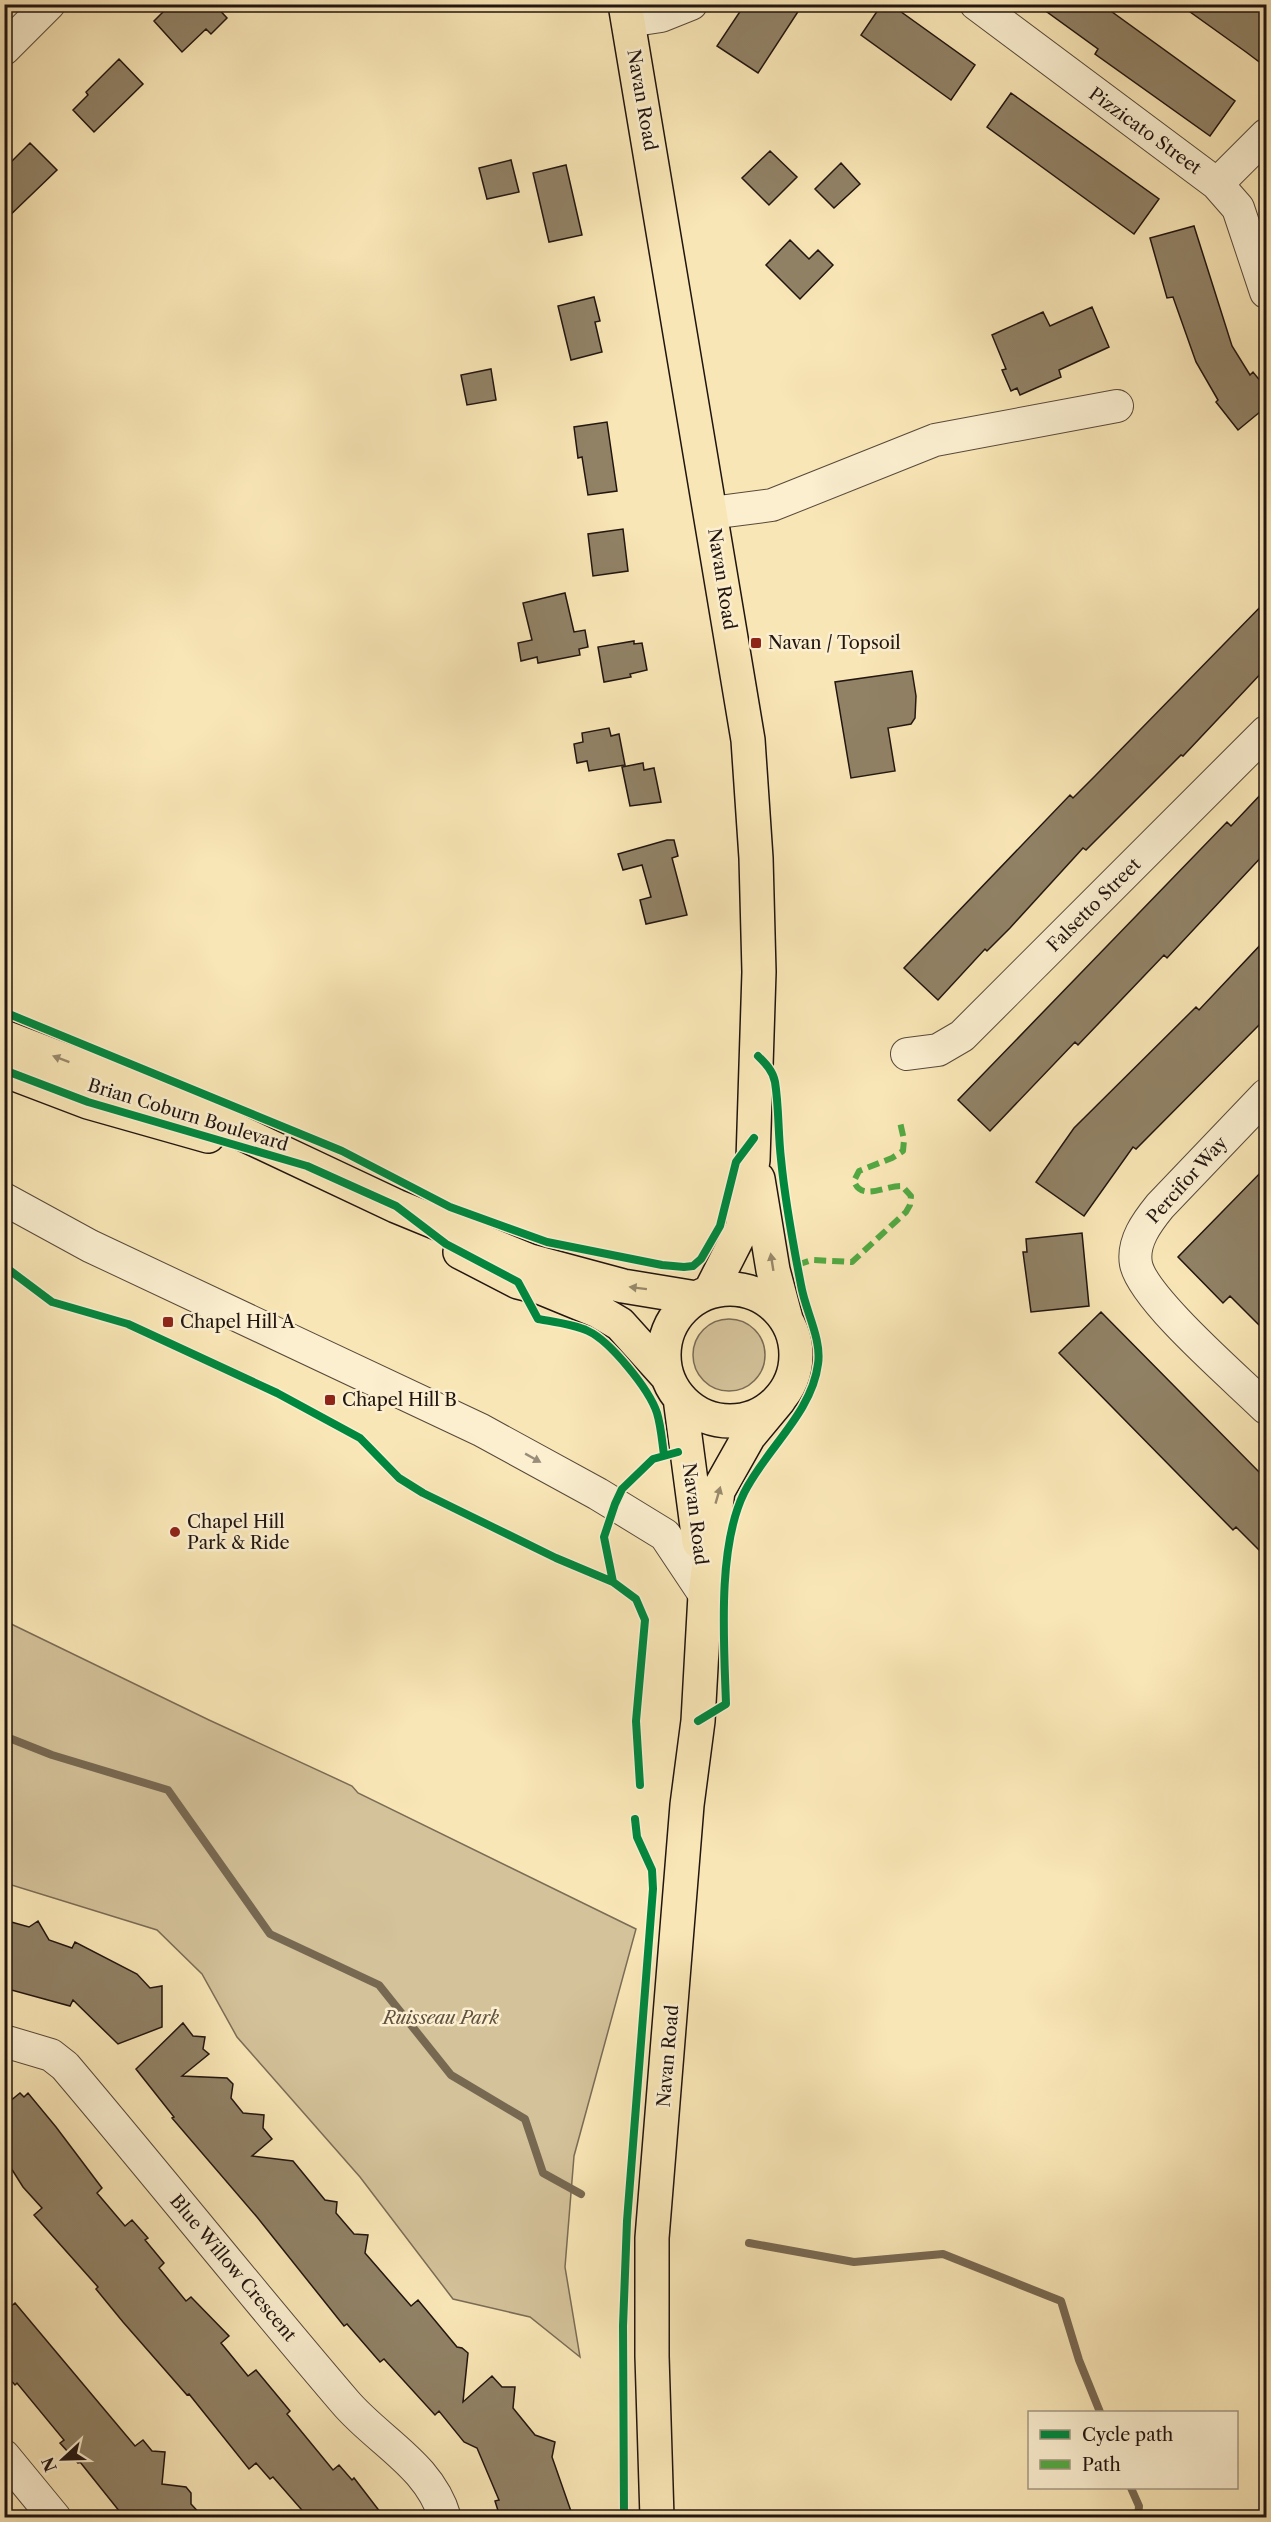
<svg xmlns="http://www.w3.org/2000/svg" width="1271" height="2522" viewBox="0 0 1271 2522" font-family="'Libre Caslon Text',serif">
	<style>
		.green { fill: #d4c29a; stroke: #7a6c55; stroke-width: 1.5 }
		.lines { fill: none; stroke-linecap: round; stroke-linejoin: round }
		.stream { stroke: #776852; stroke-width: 8 }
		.building { fill: #918266; stroke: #211510; stroke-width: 1.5 }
		.minor-casing { stroke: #57493a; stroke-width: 34 }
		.major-casing { stroke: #211510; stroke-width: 36 }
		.minor { stroke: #fbefd0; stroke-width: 32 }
		.major { stroke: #f9e6b6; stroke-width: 33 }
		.quiet { stroke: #52a942; stroke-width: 6; stroke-dasharray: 12 6; stroke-linecap: butt }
		.cycleway-casing { stroke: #fbefd0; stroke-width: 11 }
		.cycleway { stroke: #00873e; stroke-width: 8 }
		.oneway { fill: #98886b }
		.oneway2 { fill: #998d7a }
		.poi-dot { fill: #8f2418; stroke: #fbefd0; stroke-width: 2 }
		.labels { text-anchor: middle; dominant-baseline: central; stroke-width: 5; stroke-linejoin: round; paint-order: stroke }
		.street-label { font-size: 18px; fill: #211510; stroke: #fbefd0 }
		.poi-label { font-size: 18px; fill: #211510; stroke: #fbefd0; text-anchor: start }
		.park-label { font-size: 18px; font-style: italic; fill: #605240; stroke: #fbefd0 }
	</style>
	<rect width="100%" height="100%" fill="#f9e6b6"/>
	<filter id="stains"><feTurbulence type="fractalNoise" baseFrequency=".00333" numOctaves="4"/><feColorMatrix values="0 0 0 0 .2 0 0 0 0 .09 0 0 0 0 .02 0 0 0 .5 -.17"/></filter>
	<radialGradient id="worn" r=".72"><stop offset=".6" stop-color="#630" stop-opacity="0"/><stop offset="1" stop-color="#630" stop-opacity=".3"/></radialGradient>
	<path class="green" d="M693 1355a36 36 0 1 1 72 0a36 36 0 1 1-72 0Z
		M 5,1621 L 209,1720 L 352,1786 L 358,1793 L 636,1929 L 574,2156 L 565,2267 L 580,2357 L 530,2317 L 453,2299 L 360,2177 L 237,2037 L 202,1974 L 157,1930 L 5,1883 Z"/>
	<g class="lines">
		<path class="stream" d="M 4,1736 L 52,1755 L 168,1790 L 270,1934 L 379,1985 L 451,2075 L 525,2119 L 543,2173 L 581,2194
			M 749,2243 L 854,2262 L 943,2254 L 1061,2301 L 1079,2360 L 1100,2412
			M 1131,2488 L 1139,2506 L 1138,2518"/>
	</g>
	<path class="building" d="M 171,4 L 214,4 L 227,18 L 211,34 L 206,29 L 182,52 L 154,21 Z
		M 745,4 L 803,4 L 758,73 L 717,46 Z
		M 882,4 L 890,4 L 975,65 L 951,100 L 861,35 Z
		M 1036,4 L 1101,4 L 1235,101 L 1210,136 L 1095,54 L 1098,49 Z
		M 1179,4 L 1266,4 L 1266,67 L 1246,52 Z
		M 119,59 L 143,84 L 94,132 L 73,110 L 88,95 L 86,92 Z
		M 1011,93 L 1159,199 L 1134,234 L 987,127 Z
		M 30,143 L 57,170 L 4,221 L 4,169 Z
		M 770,151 L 797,177 L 769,205 L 742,178 Z
		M 511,160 L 519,192 L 487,199 L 479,168 Z
		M 841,163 L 860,184 L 834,208 L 815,189 Z
		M 566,165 L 582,235 L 549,242 L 533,173 Z
		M 1194,226 L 1232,346 L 1250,375 L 1253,372 L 1266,388 L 1266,407 L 1238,430 L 1216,402 L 1218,400 L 1196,362 L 1173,297 L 1167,298 L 1150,238 Z
		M 790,240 L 809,259 L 818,250 L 833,265 L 800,299 L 766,265 Z
		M 594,297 L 600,321 L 595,322 L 602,352 L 571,360 L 558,306 Z
		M 1092,307 L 1109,347 L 1059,370 L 1061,377 L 1020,395 L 1017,388 L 1011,391 L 1002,370 L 1006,369 L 992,335 L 1043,312 L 1050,326 Z
		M 491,369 L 496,400 L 467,405 L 461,375 Z
		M 607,422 L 617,491 L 588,495 L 582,457 L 578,458 L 574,427 Z
		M 623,529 L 628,571 L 593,576 L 588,534 Z
		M 565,593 L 574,632 L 585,630 L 588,647 L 579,649 L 580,655 L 538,663 L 537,657 L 521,661 L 518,643 L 532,640 L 523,603 Z
		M 1266,601 L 1266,668 L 1183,756 L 1181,755 L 1086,850 L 1083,848 L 1010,928 L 987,951 L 985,949 L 938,1000 L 904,968 L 1070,795 L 1073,798 L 1095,776 Z
		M 634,641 L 634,644 L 642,643 L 647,670 L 630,674 L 631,677 L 604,682 L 598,647 Z
		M 912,671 L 916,696 L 915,718 L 911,724 L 888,728 L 895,771 L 851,778 L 835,682 Z
		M 609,728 L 611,736 L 619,734 L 625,765 L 589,771 L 587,761 L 577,763 L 574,744 L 583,742 L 582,733 Z
		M 643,763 L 644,770 L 654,768 L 661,802 L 630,806 L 622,767 Z
		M 1266,789 L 1266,852 L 1167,958 L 1164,955 L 1078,1045 L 1075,1042 L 990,1131 L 958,1100 L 1227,822 L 1231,826 Z
		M 667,840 L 674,840 L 678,856 L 672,858 L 687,915 L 646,924 L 640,900 L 651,897 L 642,865 L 623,870 L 618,854 Z
		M 1266,939 L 1266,1018 L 1136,1149 L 1133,1147 L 1084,1216 L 1036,1182 L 1074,1128 L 1196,1007 L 1199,1010 Z
		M 1266,1167 L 1266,1332 L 1230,1296 L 1223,1303 L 1178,1257 Z
		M 1082,1233 L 1089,1306 L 1031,1312 L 1023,1252 L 1027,1252 L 1026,1239 Z
		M 1101,1312 L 1266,1479 L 1266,1557 L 1236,1527 L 1233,1530 L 1059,1353 Z
		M 4,1920 L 29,1927 L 38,1921 L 49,1940 L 72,1948 L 75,1942 L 137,1974 L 150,1988 L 162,1986 L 162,2027 L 118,2044 L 73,2000 L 70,2006 L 4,1988 Z
		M 183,2023 L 193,2036 L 205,2037 L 203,2049 L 209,2054 L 182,2076 L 227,2078 L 233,2084 L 231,2098 L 243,2113 L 264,2115 L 263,2128 L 272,2139 L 252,2156 L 293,2161 L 325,2200 L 337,2202 L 336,2213 L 354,2234 L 368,2235 L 365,2253 L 411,2306 L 418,2300 L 457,2347 L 462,2348 L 468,2353 L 463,2402 L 492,2376 L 502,2387 L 515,2387 L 513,2408 L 535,2435 L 555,2442 L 552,2457 L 573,2517 L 500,2517 L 495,2501 L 499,2500 L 477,2448 L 464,2442 L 439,2411 L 435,2415 L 384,2359 L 380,2362 L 347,2324 L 344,2326 L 257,2217 L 172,2118 L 174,2117 L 136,2069 Z
		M 20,2093 L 24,2097 L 28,2093 L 56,2127 L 102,2188 L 97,2193 L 125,2226 L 132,2220 L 148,2238 L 145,2240 L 164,2263 L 159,2268 L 186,2301 L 191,2297 L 229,2336 L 221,2343 L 248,2376 L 256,2370 L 290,2411 L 287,2414 L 333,2470 L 339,2465 L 352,2480 L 354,2478 L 384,2517 L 308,2517 L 273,2477 L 270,2479 L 256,2463 L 249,2469 L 189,2394 L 187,2395 L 123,2322 L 96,2289 L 98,2287 L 34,2215 L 42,2208 L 23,2187 L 4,2157 L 4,2106 Z
		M 15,2303 L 135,2446 L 143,2440 L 152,2451 L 165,2452 L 162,2484 L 186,2487 L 191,2493 L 191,2504 L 203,2517 L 124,2517 L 80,2462 L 78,2463 L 60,2443 L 64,2440 L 17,2383 L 15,2385 L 4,2373 L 4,2312 Z"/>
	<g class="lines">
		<defs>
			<path id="minor" d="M 976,4 L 1217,184 L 1238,208 L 1266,292
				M 628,21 L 661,16 L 691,4
				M 4,49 L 49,4
				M 1217,184 L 1266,135
				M 711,513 L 772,505 L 935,440 L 1117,406
				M 907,1054 L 938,1050 L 962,1036 L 1266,732
				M 1266,1095 L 1160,1206 C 1147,1222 1132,1242 1136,1264 C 1143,1299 1238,1380 1266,1408
				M 4,1199 L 90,1246 L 481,1430 L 598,1494 L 665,1535 L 705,1595
				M 4,2041 L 51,2055 L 65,2066 C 159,2177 250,2291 345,2402 C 378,2441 430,2465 445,2518
				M 4,2456 L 55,2518"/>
			<path id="major" d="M 625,4 L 748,740 L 756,858 L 759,972 L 753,1160 L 742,1229 L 711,1290
				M 4,1037 L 186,1107 L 396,1206 L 530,1261 L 623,1286 L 696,1298
				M 4,1070 L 88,1102 L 208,1136
				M 758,1179 L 773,1270 L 786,1319
				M 460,1252 L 518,1282 L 542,1288 L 598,1311 L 620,1324 L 666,1375
				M664 1355a66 66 0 1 1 132 0a66 66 0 1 1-132 0Z
				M 680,1398 L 699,1542
				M 657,2518 L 652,2356 L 652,2238 L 687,1805 L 698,1721 L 705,1595 L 718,1491 L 749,1436 L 779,1400"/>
		</defs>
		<use href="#minor" class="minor-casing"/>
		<use href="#major" class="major-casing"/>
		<use href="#minor" class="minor"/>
		<use href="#major" class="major"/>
		<path class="quiet" d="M 797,1265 L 812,1260 L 852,1262 L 906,1212 L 910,1205 L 911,1196 L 902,1186 C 886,1185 861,1202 854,1181 L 859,1171 L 892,1158 L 903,1151 L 904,1140 L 900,1122"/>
		<defs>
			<path id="cycleway" d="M 4,1012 L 342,1151 L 450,1207 L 547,1242 L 662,1265 L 684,1267 L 693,1266 L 701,1259 L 720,1226 L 736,1162 L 754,1138
				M 4,1070 L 88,1102 L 307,1166 L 396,1206 L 446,1244 L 518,1282 L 538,1319 C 554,1322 573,1324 588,1331 C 610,1341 649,1389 657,1413 C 661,1426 662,1441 664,1455
				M 4,1266 L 52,1302 L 128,1324 L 277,1393 L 360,1438 L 399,1478 L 423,1493 L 556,1558 L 613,1582
				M 698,1721 L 726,1704 C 724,1643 717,1548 744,1493 C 765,1450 812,1413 818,1364 C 822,1339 805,1310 801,1285 C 793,1244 785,1201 781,1159 C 778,1134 779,1107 775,1082 C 773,1071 766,1064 758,1056
				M 640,1785 L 636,1721 L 645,1620 L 636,1599 L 613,1582 L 604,1537 L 615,1504 L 622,1489 L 653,1459 L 678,1452
				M 624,2518 L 623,2326 L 627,2221 L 653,1889 L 652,1870 L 637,1837 L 635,1819"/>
		</defs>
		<use href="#cycleway" class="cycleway-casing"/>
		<use href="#cycleway" class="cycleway"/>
	</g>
	<defs><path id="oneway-solid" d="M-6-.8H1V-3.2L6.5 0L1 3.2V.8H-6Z" transform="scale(1.5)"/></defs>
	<g class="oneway">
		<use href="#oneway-solid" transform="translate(61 1059) rotate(-159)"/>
		<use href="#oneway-solid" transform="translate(772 1262) rotate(-99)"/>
		<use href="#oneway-solid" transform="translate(638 1288) rotate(-173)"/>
		<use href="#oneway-solid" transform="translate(718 1495) rotate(-74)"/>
	</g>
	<use class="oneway2" href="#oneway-solid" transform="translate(533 1458) rotate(29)"/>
	<g class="poi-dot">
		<rect x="750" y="637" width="12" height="12" rx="3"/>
		<rect x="162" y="1316" width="12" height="12" rx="3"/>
		<rect x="324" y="1394" width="12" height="12" rx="3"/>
		<circle cx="175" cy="1532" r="6"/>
	</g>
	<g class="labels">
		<g class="street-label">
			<text transform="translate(642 100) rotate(80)">Navan Road</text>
			<text transform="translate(1145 131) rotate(36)">Pizzicato Street</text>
			<text transform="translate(722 579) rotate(81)">Navan Road</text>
			<text transform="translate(1094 905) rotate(-45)">Falsetto Street</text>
			<text transform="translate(188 1115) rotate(17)">Brian Coburn Boulevard</text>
			<text transform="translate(1187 1180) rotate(-48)">Percifor Way</text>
			<text transform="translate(695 1514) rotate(83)">Navan Road</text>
			<text transform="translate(668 2056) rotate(-85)">Navan Road</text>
			<text transform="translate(233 2268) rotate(50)">Blue Willow Crescent</text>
		</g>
		<g class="poi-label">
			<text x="768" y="643">Navan / Topsoil</text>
			<text x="180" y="1322">Chapel Hill A</text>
			<text x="342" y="1400">Chapel Hill B</text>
			<text x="187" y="1522">Chapel Hill<tspan x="187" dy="21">Park &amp; Ride</tspan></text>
		</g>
		<g class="park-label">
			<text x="441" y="2018">Ruisseau Park</text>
		</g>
	</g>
	<rect width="1271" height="2522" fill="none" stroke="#f9e6b6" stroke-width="24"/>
	<rect x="6" y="6" width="1259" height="2510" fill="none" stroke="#211510" stroke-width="3"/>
	<rect x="12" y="12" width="1247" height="2498" fill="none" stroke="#211510" stroke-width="1.5"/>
	<rect x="1028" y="2411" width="210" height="78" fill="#fbefd0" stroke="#a49883" stroke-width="1.5"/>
	<rect x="1040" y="2430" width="30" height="9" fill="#00873e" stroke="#a49883" stroke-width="1.5"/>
	<text x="1082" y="2441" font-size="18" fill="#211510">Cycle path</text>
	<rect x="1040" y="2460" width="30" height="9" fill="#52a942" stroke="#a49883" stroke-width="1.5"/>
	<text x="1082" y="2471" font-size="18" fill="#211510">Path</text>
	<g transform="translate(63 2459) rotate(248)" stroke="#fbefd0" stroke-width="4.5" paint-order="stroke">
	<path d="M0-4.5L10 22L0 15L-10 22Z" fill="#211510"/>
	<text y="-9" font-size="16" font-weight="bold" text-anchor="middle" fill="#211510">N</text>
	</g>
	<rect width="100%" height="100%" filter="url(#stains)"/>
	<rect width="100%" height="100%" fill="url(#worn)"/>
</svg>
